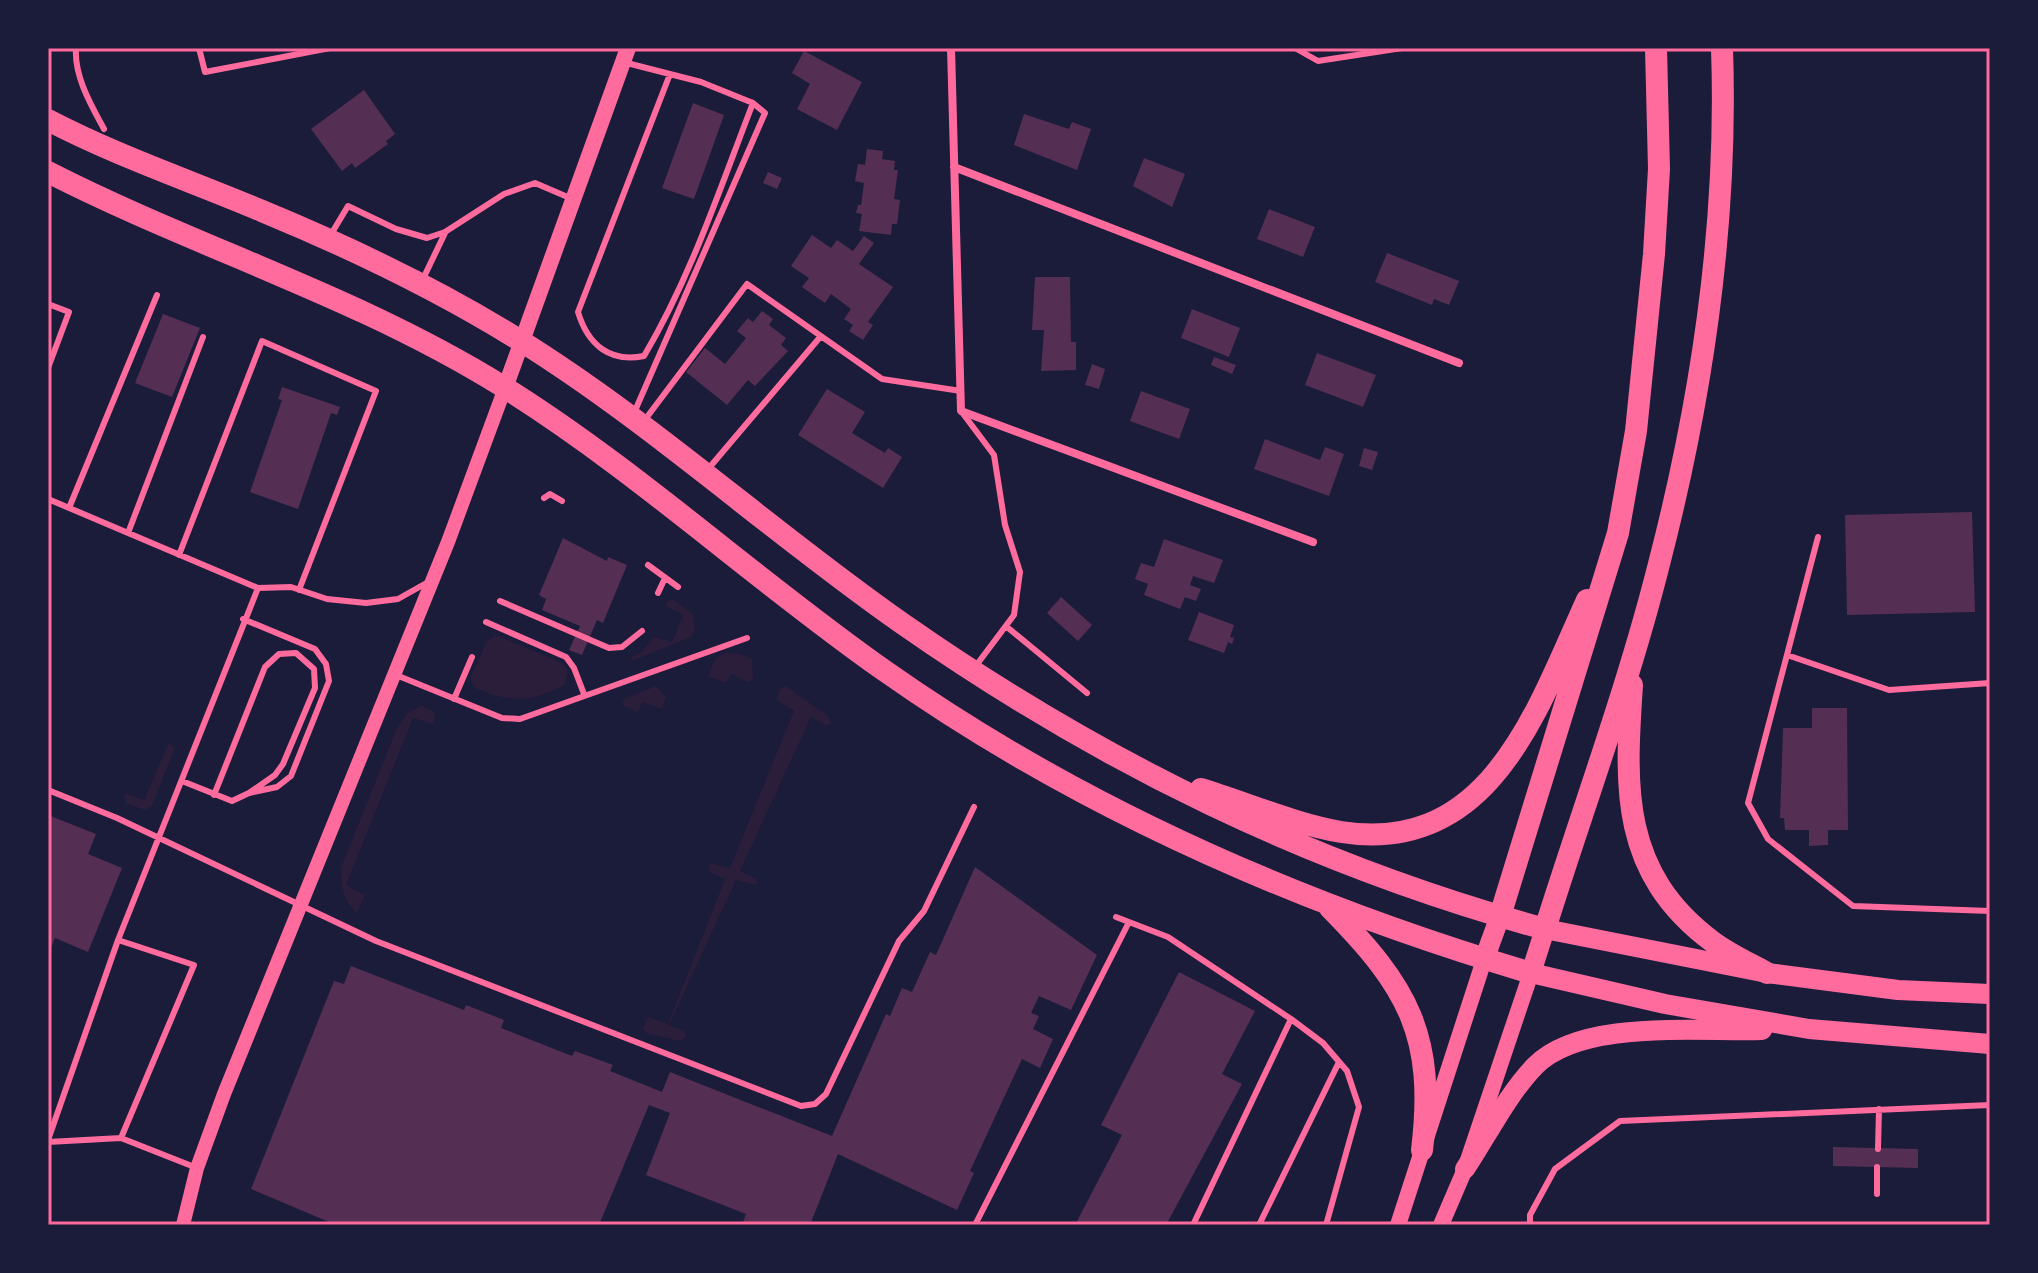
<svg xmlns="http://www.w3.org/2000/svg" width="2038" height="1273" viewBox="0 0 2038 1273" font-family="Ubuntu,sans-serif">
	<style>
		.green { fill: #2a1e3b }
		.building { fill: #542f53 }
		.lines { fill: none; stroke-linecap: round; stroke-linejoin: round }
		.service { stroke: #ff6b9d; stroke-width: 6 }
		.minor { stroke: #ff6b9d; stroke-width: 8 }
		.tertiary { stroke: #ff6b9d; stroke-width: 14 }
		.secondary { stroke: #ff6b9d; stroke-width: 16 }
		.primary { stroke: #ff6b9d; stroke-width: 20 }
		.trunk { stroke: #ff6b9d; stroke-width: 22 }
		.neatline { fill: none; stroke: #ff6b9d; stroke-width: 3 }
	</style>
	<rect width="100%" height="100%" fill="#1b1b3a"/>
	<path class="green" d="M 673,599 L 693,614 L 695,628 L 691,637 L 632,661 L 631,657 L 642,652 L 654,637 L 672,642 L 683,615 L 667,607 L 667,602 Z
		M 496,635 L 562,663 L 568,670 L 565,684 C 534,703 506,703 474,687 L 471,677 L 487,641 Z
		M 724,653 L 741,654 L 752,659 L 753,679 L 748,682 L 731,674 L 726,683 L 708,676 L 715,659 Z
		M 656,686 L 666,697 L 662,709 L 642,702 L 638,712 L 622,705 L 624,699 Z
		M 786,686 L 829,717 L 831,723 L 827,726 L 811,717 L 740,871 L 756,879 L 757,885 L 736,880 L 669,1025 L 684,1031 L 686,1037 L 680,1041 L 646,1033 L 643,1029 L 648,1017 L 668,1024 L 725,879 L 710,872 L 709,863 L 730,868 L 794,711 L 776,700 L 780,689 Z
		M 421,705 L 435,712 L 434,724 L 413,718 L 346,885 L 365,895 L 357,913 C 343,902 339,881 342,865 L 397,728 L 408,713 Z
		M 169,743 L 175,748 L 152,806 L 145,810 L 125,803 L 125,793 L 144,800 Z"/>
	<path class="building" d="M 804,51 L 862,82 L 837,130 L 797,109 L 810,84 L 792,73 Z
		M 364,90 L 395,134 L 386,141 L 388,144 L 355,168 L 352,163 L 342,171 L 311,129 Z
		M 693,103 L 724,115 L 694,199 L 662,188 Z
		M 1024,114 L 1069,129 L 1072,122 L 1091,129 L 1077,170 L 1014,145 Z
		M 867,149 L 883,151 L 882,159 L 895,161 L 894,170 L 898,170 L 894,199 L 900,200 L 897,224 L 892,224 L 891,235 L 859,231 L 862,214 L 856,213 L 858,205 L 861,205 L 864,183 L 855,181 L 858,164 L 865,165 Z
		M 1144,158 L 1185,174 L 1172,207 L 1133,186 Z
		M 768,172 L 782,178 L 777,189 L 763,183 Z
		M 1269,209 L 1315,227 L 1303,257 L 1257,239 Z
		M 812,235 L 831,248 L 837,240 L 853,251 L 864,236 L 874,243 L 859,264 L 893,287 L 868,322 L 873,325 L 863,340 L 849,331 L 853,325 L 844,319 L 851,309 L 831,294 L 825,303 L 802,287 L 809,278 L 791,266 Z
		M 1387,253 L 1459,281 L 1449,305 L 1434,299 L 1432,305 L 1375,282 Z
		M 1035,277 L 1070,277 L 1071,342 L 1076,342 L 1076,370 L 1041,371 L 1044,330 L 1032,330 Z
		M 1192,309 L 1240,328 L 1229,357 L 1181,338 Z
		M 762,311 L 773,319 L 769,325 L 786,338 L 781,345 L 788,351 L 755,386 L 748,380 L 727,405 L 686,372 L 705,348 L 725,364 L 746,338 L 737,331 L 748,318 L 753,322 Z
		M 163,314 L 200,328 L 172,397 L 135,383 Z
		M 1317,353 L 1376,375 L 1363,407 L 1305,385 Z
		M 1214,357 L 1236,365 L 1232,374 L 1211,365 Z
		M 1092,364 L 1105,369 L 1099,389 L 1085,385 Z
		M 282,387 L 340,407 L 337,415 L 331,413 L 298,509 L 250,492 L 282,400 L 278,399 Z
		M 827,389 L 865,412 L 852,433 L 885,453 L 888,448 L 902,457 L 883,488 L 798,435 Z
		M 1141,391 L 1190,409 L 1179,439 L 1130,421 Z
		M 1265,439 L 1320,460 L 1325,447 L 1344,454 L 1329,496 L 1254,469 Z
		M 1364,448 L 1378,452 L 1372,470 L 1359,466 Z
		M 1972,512 L 1975,612 L 1847,615 L 1845,515 Z
		M 563,538 L 607,561 L 608,557 L 627,565 L 603,623 L 597,620 L 582,655 L 569,650 L 580,626 L 542,610 L 546,599 L 539,595 Z
		M 1164,539 L 1223,560 L 1214,583 L 1193,576 L 1190,585 L 1201,589 L 1196,601 L 1185,597 L 1180,609 L 1144,595 L 1148,584 L 1135,579 L 1141,563 L 1154,567 Z
		M 1061,597 L 1092,625 L 1078,641 L 1047,613 Z
		M 1199,612 L 1234,625 L 1230,637 L 1234,638 L 1232,644 L 1228,642 L 1224,653 L 1188,640 Z
		M 1812,708 L 1847,708 L 1848,830 L 1828,830 L 1828,845 L 1809,846 L 1809,830 L 1785,830 L 1784,818 L 1780,818 L 1783,728 L 1812,728 Z
		M 48,815 L 96,834 L 88,854 L 122,868 L 88,952 L 55,938 L 48,955 Z
		M 975,867 L 1097,955 L 1071,1010 L 1039,996 L 1031,1013 L 1039,1016 L 1033,1029 L 1053,1039 L 1040,1068 L 1022,1059 L 970,1171 L 974,1173 L 957,1210 L 838,1154 L 810,1225 L 742,1225 L 746,1214 L 646,1175 L 670,1113 L 649,1105 L 599,1225 L 336,1225 L 251,1189 L 334,981 L 344,984 L 351,966 L 464,1010 L 466,1005 L 504,1020 L 501,1028 L 572,1056 L 575,1051 L 613,1065 L 610,1071 L 662,1092 L 670,1072 L 832,1136 L 886,1014 L 890,1016 L 902,988 L 912,992 L 930,952 L 936,955 Z
		M 1179,972 L 1255,1011 L 1222,1074 L 1242,1084 L 1166,1225 L 1075,1225 L 1122,1135 L 1101,1125 Z
		M 1833,1147 L 1918,1149 L 1918,1168 L 1833,1166 Z"/>
	<g class="lines">
		<path class="service" d="M 76,48 C 74,76 91,105 104,129
			M 199,48 L 205,72 L 330,48
			M 1295,48 L 1318,61 L 1402,48
			M 623,62 L 701,82 L 753,103 C 720,188 691,277 644,356 C 610,363 588,345 578,312 L 670,74
			M 330,236 L 348,206 L 396,229 L 427,238 L 445,232 L 504,194 L 535,183 L 570,198
			M 422,281 L 445,233
			M 48,304 L 69,312 L 48,368
			M 961,411 L 994,455 L 1005,525 L 1020,572 L 1014,615 L 975,667
			M 634,413 L 765,113 L 753,103
			M 644,421 L 747,284 L 882,379 L 961,391
			M 709,468 L 821,336
			M 544,498 L 550,494 L 562,501
			M 48,499 L 258,588 L 291,587 L 327,599 L 366,603 L 398,599 L 430,581
			M 69,508 L 157,295
			M 128,533 L 203,337
			M 1818,537 L 1748,803 L 1768,839 L 1853,906 L 1990,911
			M 179,555 L 262,341 L 376,391 L 299,590
			M 648,565 L 678,587
			M 658,593 L 665,578
			M 500,601 L 609,648 L 622,647 L 642,631
			M 486,622 L 566,657 L 574,668 L 584,694
			M 1007,627 L 1087,693
			M 1787,655 L 1889,690 L 1990,683
			M 396,675 L 502,718 L 520,719 L 747,638
			M 454,699 L 472,657
			M 182,781 L 232,801 L 249,793 L 277,787 L 291,776 L 329,681 L 326,664 L 315,649 L 243,619
			M 48,790 L 117,818 L 376,941 L 801,1106 L 815,1104 L 826,1094 L 899,941 L 924,911 L 974,807
			M 214,795 L 265,667 L 279,654 L 296,653 L 314,669 L 315,688 L 283,764 L 275,775 L 249,793
			M 1116,917 L 1168,937 L 1291,1019 L 1323,1043 L 1347,1071 L 1359,1107 L 1326,1225
			M 118,940 L 194,965 L 121,1138
			M 48,1140 L 118,940 L 258,588
			M 48,1142 L 121,1138 L 197,1168
			M 1878,1149 L 1879,1109
			M 1877,1194 L 1877,1167
			M 975,1225 L 1128,924
			M 1193,1225 L 1291,1019
			M 1259,1225 L 1339,1062
			M 1530,1225 L 1530,1215 L 1555,1169 L 1620,1121 L 1990,1105"/>
		<path class="minor" d="M 951,48 L 961,411 L 1313,542
			M 954,167 L 1459,363"/>
		<path class="tertiary" d="M 183,1225 L 197,1168 L 224,1094 L 448,542 L 505,388"/>
		<path class="secondary" d="M 505,388 L 628,48
			M 1398,1225 L 1484,960
			M 1441,1225 L 1465,1169 L 1531,973"/>
		<path class="primary" d="M 1484,960 L 1500,916
			M 1990,994 L 1898,990 L 1767,973 L 1545,929 L 1531,973 L 1665,1004 L 1809,1029 L 1990,1044
			M 1465,1169 C 1487,1136 1507,1095 1535,1066 C 1581,1019 1697,1032 1762,1030"/>
		<path class="trunk" d="M 48,120 C 117,156 191,181 262,211 C 349,247 435,288 516,338 C 652,422 772,533 903,624 C 1102,763 1311,865 1545,929 C 1583,808 1628,687 1659,564 C 1702,398 1728,220 1722,48
			M 48,172 C 199,249 355,295 502,386 C 637,470 755,580 885,671 C 1081,809 1302,905 1531,973
			M 1632,685 C 1625,788 1620,873 1713,942 C 1729,954 1749,963 1767,973
			M 1201,789 C 1247,803 1294,824 1341,832 C 1491,856 1538,707 1587,600
			M 1330,908 C 1408,987 1436,1035 1422,1150
			M 1500,916 L 1618,533 L 1636,431 L 1654,254 L 1659,169 L 1656,48"/>
	</g>
	<rect width="2038" height="1273" fill="none" stroke="#1b1b3a" stroke-width="100"/>
	<rect x="50" y="50" width="1938" height="1173" class="neatline"/>
</svg>
